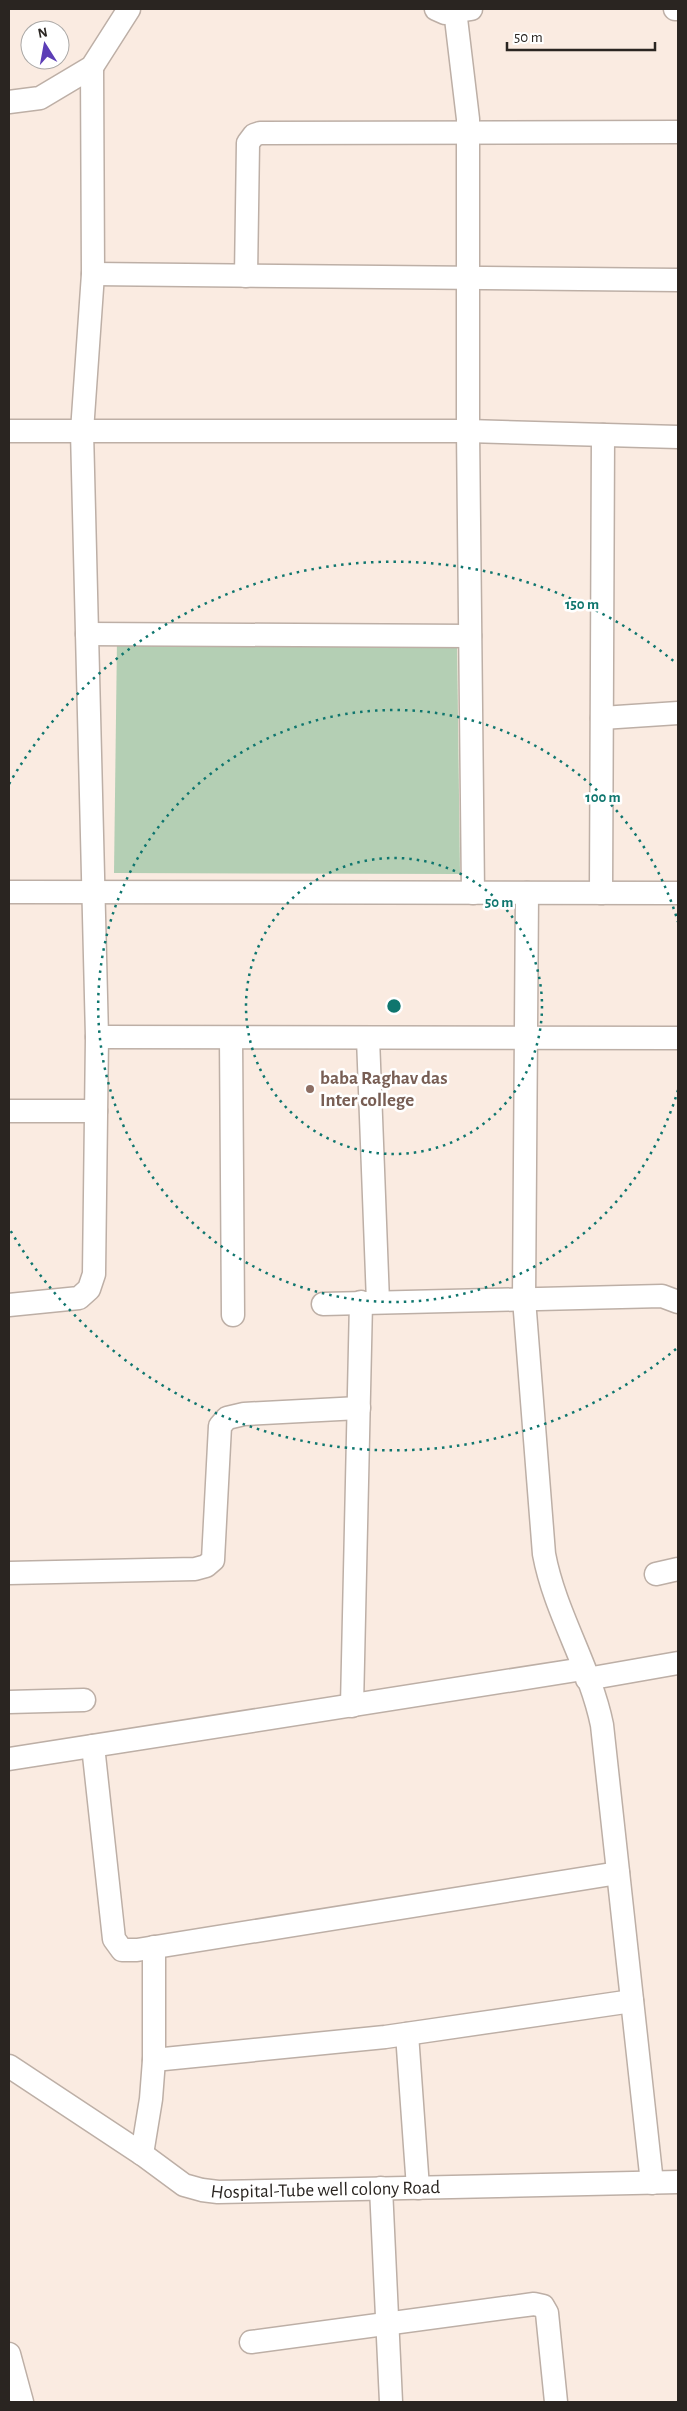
<svg xmlns="http://www.w3.org/2000/svg" width="687" height="2411" viewBox="0 0 687 2411" font-family="'Alegreya Sans',sans-serif">
	<style>
		.green { fill: #b4cfb4 }
		.lines { fill: none; stroke-linecap: round; stroke-linejoin: round }
		.minor-casing { stroke: #bdafa6; stroke-width: 25 }
		.minor { stroke: #fff; stroke-width: 22 }
		.ring { fill: none; stroke: #0f766e; stroke-width: 2.5; stroke-dasharray: 2.5 5 }
		.education-dot { fill: #8d6e63; stroke: #fff; stroke-width: 2 }
		.labels { text-anchor: middle; dominant-baseline: central; stroke-width: 5; stroke-linejoin: round; paint-order: stroke }
		.education-label { font-size: 19px; font-weight: bold; fill: #785e54; stroke: #fff; text-anchor: start }
		.street-label { font-size: 19px; fill: #2a2521; stroke: #fff }
		.centre { fill: #0f766e; stroke: #fff; stroke-width: 2.5 }
		.ring-label { font-size: 15px; text-anchor: middle; font-weight: bold; fill: #0f766e; stroke: #fff; stroke-width: 5; stroke-linejoin: round; paint-order: stroke }
	</style>
	<rect width="100%" height="100%" fill="#faebe1"/>
	<path class="green" d="M 457,638 L 460,874 L 114,873 L 117,639 Z"/>
	<g class="lines">
		<defs>
			<g id="minor">
				<path d="M 436,9 L 445,13 L 471,9"/>
				<path d="M 675,9 L 678,9"/>
				<path d="M 455,10 L 468,119 L 468,431 L 473,893"/>
				<path d="M 9,102 L 40,98 L 92,67 L 129,9"/>
				<path d="M 93,274 L 678,280"/>
				<path d="M 246,276 L 248,143 L 254,135 L 260,133 L 678,132"/>
				<path d="M 9,431 L 468,431 L 678,437"/>
				<path d="M 87,634 L 470,636"/>
				<path d="M 602,718 L 678,713"/>
				<path d="M 9,892 L 678,893"/>
				<path d="M 527,893 L 524,1299 L 544,1554 C 555,1613 590,1666 602,1725 L 652,2183"/>
				<path d="M 601,893 L 603,435"/>
				<path d="M 97,1037 L 678,1038"/>
				<path d="M 231,1038 L 233,1315"/>
				<path d="M 368,1038 L 378,1302"/>
				<path d="M 9,1111 L 96,1111"/>
				<path d="M 323,1304 L 662,1296 L 678,1302"/>
				<path d="M 9,1305 L 79,1298 L 89,1289 L 94,1274 L 97,1037 L 82,431 L 93,274 L 92,67"/>
				<path d="M 9,1573 L 195,1569 L 206,1566 L 213,1560 L 220,1426 L 227,1418 L 244,1414 L 359,1408"/>
				<path d="M 656,1574 L 678,1569"/>
				<path d="M 587,1679 L 678,1663"/>
				<path d="M 9,1702 L 84,1700"/>
				<path d="M 352,1706 L 361,1302"/>
				<path d="M 93,1746 L 114,1939 L 122,1950 L 137,1950 L 618,1873"/>
				<path d="M 9,1759 L 583,1669"/>
				<path d="M 407,2034 L 418,2188"/>
				<path d="M 154,2060 L 385,2037 L 632,2001"/>
				<path id="s1" d="M 9,2066 L 142,2154 L 184,2185 L 202,2190 L 218,2192 L 678,2182"/>
				<path d="M 142,2154 L 151,2099 L 154,2060 L 154,1947"/>
				<path d="M 381,2188 L 391,2402"/>
				<path d="M 251,2342 L 534,2304 L 543,2306 L 547,2313 L 556,2402"/>
				<path d="M 9,2354 L 22,2402"/>
			</g>
		</defs>
		<use href="#minor" class="minor-casing"/>
		<use href="#minor" class="minor"/>
	</g>
	<g class="ring">
		<circle cx="394" cy="1006" r="148"/>
		<path d="M678 1090A296 296 0 1 1 678 922"/>
		<path d="M676 1349A444 444 0 0 1 9 1228M9 784A444 444 0 0 1 676 663"/>
	</g>
	<circle class="education-dot" cx="310" cy="1089" r="5"/>
	<g class="labels">
		<g class="education-label">
			<text x="320" y="1078">baba Raghav das<tspan x="320" dy="22">Inter college</tspan></text>
		</g>
		<g class="street-label">
			<text stroke="none"><textPath href="#s1" startOffset="354">Hospital-Tube well colony Road</textPath></text>
		</g>
	</g>
	<circle cx="394" cy="1006" r="8" class="centre"/>
	<g class="ring-label">
		<text x="582" y="609">150 m</text>
		<text x="603" y="802">100 m</text>
		<text x="499" y="907">50 m</text>
	</g>
	<rect width="687" height="2411" fill="none" stroke="#2a2521" stroke-width="20"/>
	<g transform="translate(45 45) rotate(349)"><circle r="24" fill="#ffffff" stroke="#aaa8a6"/>
	<path d="M0-4L9 19L0 12L-9 19Z" fill="#5c3eb6"/>
	<text y="-8" font-size="14" font-weight="bold" text-anchor="middle" fill="#2a2521">N</text>
	</g>
	<path d="M507 42v8h148v-8" fill="none" stroke="#2a2521" stroke-width="2.5"/>
	<text x="514" y="42" font-size="15" fill="#2a2521" stroke="#ffffff" stroke-width="4" paint-order="stroke">50 m</text>
</svg>
